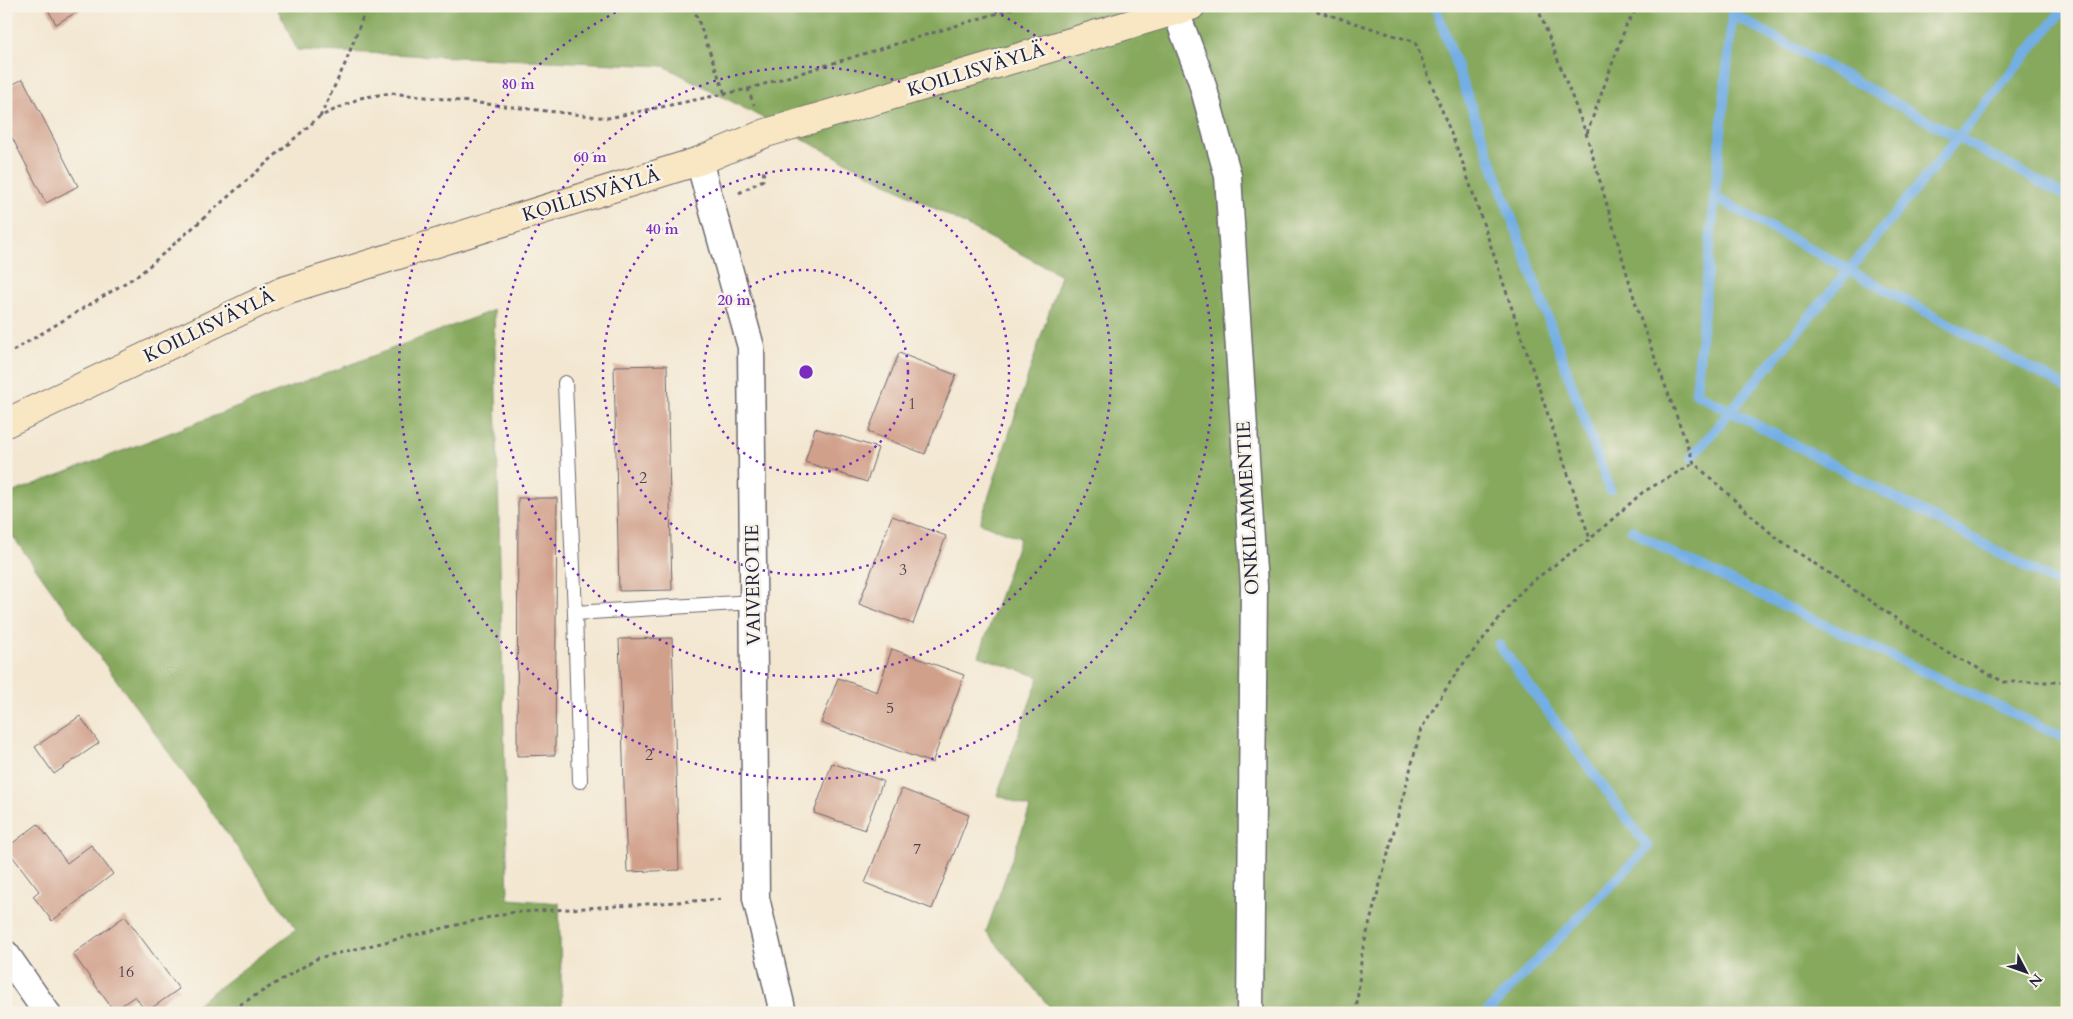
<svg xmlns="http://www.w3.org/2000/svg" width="2073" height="1019" viewBox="0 0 2073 1019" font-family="Cardo,serif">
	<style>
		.forest { fill: #86a95d; stroke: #54664c }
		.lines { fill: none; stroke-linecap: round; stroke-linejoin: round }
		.stream { stroke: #73aee4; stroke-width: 10 }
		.building { fill: #d1a08b }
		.lane-casing { stroke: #6b6770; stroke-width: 16 }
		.street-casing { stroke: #6b6770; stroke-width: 29 }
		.secondary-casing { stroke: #6b6770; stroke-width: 30 }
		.path { stroke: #6b6770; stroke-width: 3; stroke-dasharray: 4 4; stroke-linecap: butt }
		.lane { stroke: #fff; stroke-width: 14 }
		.street { stroke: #fff; stroke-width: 26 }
		.secondary { stroke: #f9e7c3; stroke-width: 28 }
		.ring { fill: none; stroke: #7b2cbf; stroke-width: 2.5; stroke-dasharray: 2.5 5 }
		.labels { text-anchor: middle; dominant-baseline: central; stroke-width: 5; stroke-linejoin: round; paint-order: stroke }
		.number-label { font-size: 16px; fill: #4e424f }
		.street-label { font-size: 19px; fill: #22223b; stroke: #f7f3e8 }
		.centre { fill: #7b2cbf; stroke: #f7f3e8; stroke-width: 2.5 }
		.ring-label { font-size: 15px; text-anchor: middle; font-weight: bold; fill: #7b2cbf; stroke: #f7f3e8; stroke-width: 5; stroke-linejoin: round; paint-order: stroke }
	</style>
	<rect width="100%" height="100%" fill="#f7f3e8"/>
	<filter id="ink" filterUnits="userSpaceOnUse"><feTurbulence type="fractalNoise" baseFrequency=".02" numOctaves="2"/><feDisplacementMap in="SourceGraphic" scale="10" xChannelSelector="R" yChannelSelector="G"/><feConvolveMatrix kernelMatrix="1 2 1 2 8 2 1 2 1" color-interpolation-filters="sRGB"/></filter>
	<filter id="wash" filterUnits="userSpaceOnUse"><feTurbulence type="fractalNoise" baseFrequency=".0096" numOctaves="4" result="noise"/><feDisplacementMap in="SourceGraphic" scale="20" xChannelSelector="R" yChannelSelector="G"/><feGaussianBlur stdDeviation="1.12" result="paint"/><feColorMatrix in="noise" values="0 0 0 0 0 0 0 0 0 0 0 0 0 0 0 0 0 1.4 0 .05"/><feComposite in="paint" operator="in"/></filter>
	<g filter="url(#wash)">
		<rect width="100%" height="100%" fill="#f3e7d1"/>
		<path class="forest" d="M 276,6 L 2067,6 L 2067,1013 L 1047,1013 L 1049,1006 L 986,932 L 1030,808 L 997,795 L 1039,677 L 979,656 L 1020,538 L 980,523 L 1061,275 L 664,66 L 297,50 Z
			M 494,310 L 508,899 L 559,903 L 562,1013 L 185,1013 L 296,929 L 6,527 L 6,495 Z"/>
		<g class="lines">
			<path class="stream" d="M 1435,6 L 1610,490
				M 1733,6 L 1696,393 L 2067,588
				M 1732,14 L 2067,197
				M 1714,197 L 2067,388
				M 1692,457 L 1849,270 L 2066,6
				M 1632,530 L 1670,552 L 2067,739
				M 1486,1013 L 1648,847 L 1499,645"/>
		</g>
		<g id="blocks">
			<path class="building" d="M 46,6 L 87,6 L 56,24 Z
				M 23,79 L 78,186 L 46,203 L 6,126 L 6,88 Z
				M 899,353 L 956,375 L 925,454 L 868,432 Z
				M 667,365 L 672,590 L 619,591 L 614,366 Z
				M 815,428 L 878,448 L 867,482 L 805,462 Z
				M 518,498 L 557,498 L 555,755 L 517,756 Z
				M 892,516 L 946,536 L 913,624 L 859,604 Z
				M 672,638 L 679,870 L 627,872 L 619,639 Z
				M 892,649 L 964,675 L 932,763 L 821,723 L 838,678 L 877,692 Z
				M 80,716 L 99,743 L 54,774 L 35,747 Z
				M 832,763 L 883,781 L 865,830 L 814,813 Z
				M 902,789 L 969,815 L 932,909 L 865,883 Z
				M 38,824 L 67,863 L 91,845 L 113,874 L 52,921 L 33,896 L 39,891 L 6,848 Z
				M 125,916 L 179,989 L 146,1012 L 135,996 L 114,1011 L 73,954 Z"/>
		</g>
	</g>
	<g filter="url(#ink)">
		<use href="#blocks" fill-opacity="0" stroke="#6b6770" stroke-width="1"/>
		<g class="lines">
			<defs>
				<path id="lane" d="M 565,383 L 575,613
					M 580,781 L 575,613 L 753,602"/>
				<path id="street" d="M 1176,12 L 1201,79 L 1228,176 L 1254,586 L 1250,1013
					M 699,161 L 751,347 L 756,898 L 783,1013
					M 6,954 L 47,1013"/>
				<path id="secondary" d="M 6,423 L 283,291 L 699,161 L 766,133 L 1191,6"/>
			</defs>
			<use href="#lane" class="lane-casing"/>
			<use href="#street" class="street-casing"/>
			<use href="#secondary" class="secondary-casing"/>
			<path class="path" d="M 693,6 L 725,94
				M 1301,6 L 1415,42 L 1462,161 L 1590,539
				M 1537,6 L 1586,133 L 1639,315 L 1694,463 L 1775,537 L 1940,648 L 2004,682 L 2067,682
				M 748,89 L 1021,6
				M 320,117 L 345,64 L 367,6
				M 1587,133 L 1626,26 L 1638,6
				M 739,193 L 763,180 L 764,169
				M 6,355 L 140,274 L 319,117 L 360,98 L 391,93 L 608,118 L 748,89 L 754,105
				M 226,1013 L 318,958 L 507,913 L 725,899
				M 1356,1013 L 1362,952 L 1421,729 L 1456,673 L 1517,596 L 1530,583 L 1590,539 L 1643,492 L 1694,463"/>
			<use href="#lane" class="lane"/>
			<use href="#street" class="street"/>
			<use href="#secondary" class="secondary"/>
		</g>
	</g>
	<g class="ring">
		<circle cx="806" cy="372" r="102"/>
		<circle cx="806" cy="372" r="203"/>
		<circle cx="806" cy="372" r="305"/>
		<path d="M988 8A407 407 0 1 1 624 8"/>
	</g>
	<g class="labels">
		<g class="number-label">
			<text x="912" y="404">1</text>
			<text x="643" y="478">2</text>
			<text x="903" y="570">3</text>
			<text x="890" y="708">5</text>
			<text x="649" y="755">2</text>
			<text x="917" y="849">7</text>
			<text x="126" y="972">16</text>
		</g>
		<g class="street-label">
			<text transform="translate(976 70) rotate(-17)">KOILLISVÄYLÄ</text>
			<text transform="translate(591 195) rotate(-17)">KOILLISVÄYLÄ</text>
			<text transform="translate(209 326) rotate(-26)">KOILLISVÄYLÄ</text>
			<text transform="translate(1248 508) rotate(-93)">ONKILAMMENTIE</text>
			<text transform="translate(753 585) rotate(-91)">VAIVEROTIE</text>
		</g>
	</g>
	<circle cx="806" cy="372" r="8" class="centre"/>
	<g class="ring-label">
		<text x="518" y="89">80 m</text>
		<text x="590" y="162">60 m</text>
		<text x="662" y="234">40 m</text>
		<text x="734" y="305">20 m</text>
	</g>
	<rect width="2073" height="1019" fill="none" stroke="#f7f3e8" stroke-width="25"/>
	<g transform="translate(2026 972) rotate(131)" stroke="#f7f3e8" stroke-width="4" paint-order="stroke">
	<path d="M0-4L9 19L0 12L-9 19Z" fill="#22223b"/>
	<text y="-8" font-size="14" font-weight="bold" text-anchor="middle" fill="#22223b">N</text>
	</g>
</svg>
